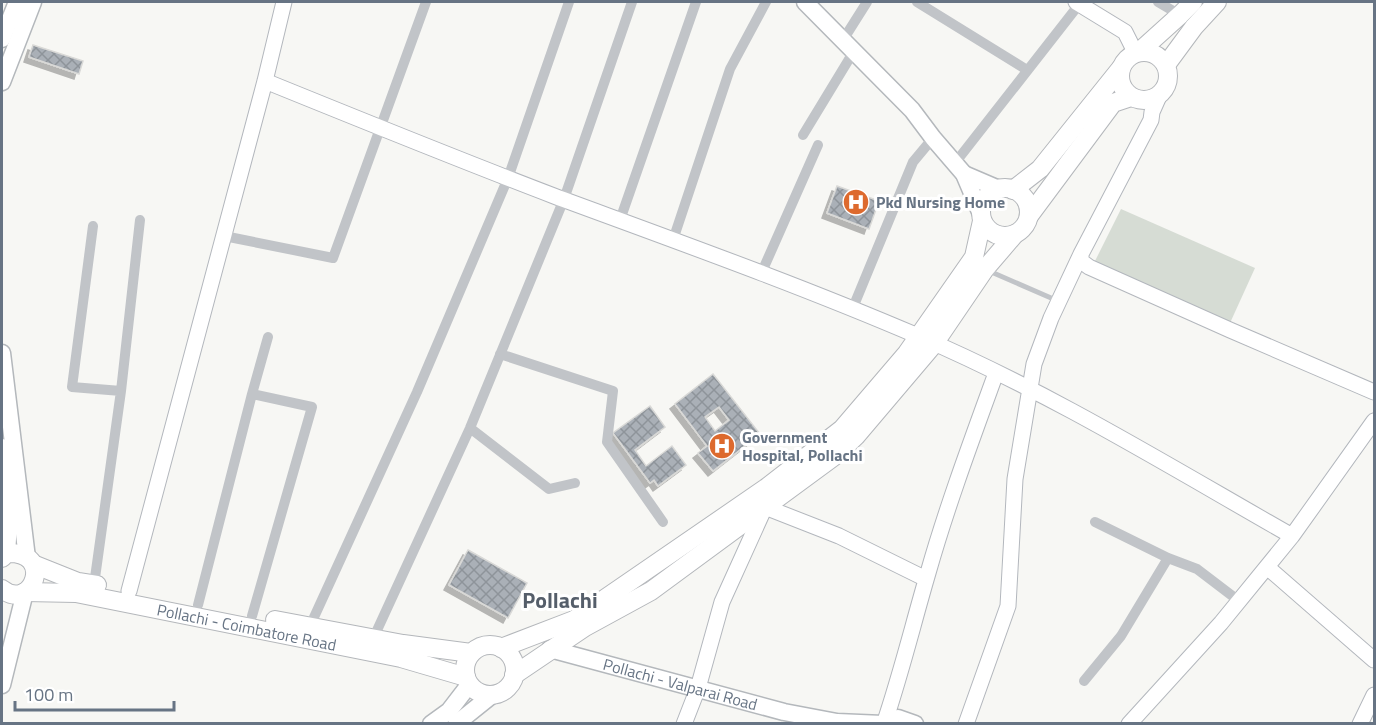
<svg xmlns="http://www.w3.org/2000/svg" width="1376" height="725" viewBox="0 0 1376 725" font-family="'Titillium Web',sans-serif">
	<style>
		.park { fill: #d6dcd4 }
		.building { fill: url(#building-cross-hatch); stroke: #d9d9d7; stroke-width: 1.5; fill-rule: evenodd; filter: url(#shadow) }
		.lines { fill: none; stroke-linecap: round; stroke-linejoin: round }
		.secondary-casing { stroke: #b3b7bd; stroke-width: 17 }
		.primary-casing { stroke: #b4b8bc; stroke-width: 19 }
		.highway-casing { stroke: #b4b7bb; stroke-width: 20 }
		.lane { stroke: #c1c4c8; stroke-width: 5 }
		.street { stroke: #c1c4c8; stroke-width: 10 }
		.secondary { stroke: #fff; stroke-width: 15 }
		.primary { stroke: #fff; stroke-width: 16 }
		.highway { stroke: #fff; stroke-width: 18 }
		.labels { text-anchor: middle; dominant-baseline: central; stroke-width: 6; stroke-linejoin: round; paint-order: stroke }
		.poi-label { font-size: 16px; font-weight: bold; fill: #677484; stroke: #fff; text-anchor: start }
		.street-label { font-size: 16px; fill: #677484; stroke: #fff }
		.district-label { font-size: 22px; font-weight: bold; fill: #555e6a; stroke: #fff }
	</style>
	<defs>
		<pattern id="building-cross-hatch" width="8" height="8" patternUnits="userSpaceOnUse" patternTransform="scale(1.5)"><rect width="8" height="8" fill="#aab0b7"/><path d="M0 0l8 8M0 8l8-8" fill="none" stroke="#8e949a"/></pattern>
		<filter id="shadow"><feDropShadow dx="-5" dy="5" stdDeviation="0" flood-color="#0004"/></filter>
	</defs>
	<rect width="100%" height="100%" fill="#f7f7f4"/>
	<path class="park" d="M 1121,209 L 1255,268 L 1230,323 L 1094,263 Z"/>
	<path class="building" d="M 33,45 L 83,61 L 79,74 L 29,57 Z
		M 837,186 L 879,201 L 869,229 L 827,213 Z
		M 713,374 L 760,434 L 713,471 L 698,453 L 707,446 L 675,404 ZM 719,407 L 729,420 L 715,431 L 705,417 Z
		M 650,406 L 665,427 L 635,450 L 646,466 L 672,446 L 686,465 L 658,486 L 654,480 L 650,483 L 613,433 Z
		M 468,550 L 527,583 L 508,618 L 449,585 Z"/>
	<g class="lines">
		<defs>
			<path id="secondary" d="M 1076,2 L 1125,32 L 1136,54
				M 265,81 C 361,120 457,159 554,196 C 676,241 799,285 918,336 C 1049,392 1169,466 1292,536
				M 1081,254 L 1081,261 L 1089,267 L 1230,330 L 1374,392
				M 1267,567 L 1374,660
				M 129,591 L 265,81 L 284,2
				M 684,724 L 698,688 L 722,602 L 765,507 L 839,536 L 926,579
				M 884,724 C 901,674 913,624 928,573 C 947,506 972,439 996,373
				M 966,724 L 1008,606 L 1015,479 L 1034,364 L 1051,318 L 1081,254 L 1151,120 L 1152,112 L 1160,94
				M 1129,724 L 1221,623 L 1292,536 L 1374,421
				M 1360,724 L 1374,695"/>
			<g id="primary">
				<path d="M 805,2 L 912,110 L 933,138 L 964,174 L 981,214"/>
				<path d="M 2,39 L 17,2"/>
				<path d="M 2,82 L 33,2"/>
				<path d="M 964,174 L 999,189"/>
				<path d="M 2,353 L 27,558"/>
				<path d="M 2,447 L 10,510 L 7,553"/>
				<path id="s1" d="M 550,649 L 784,712 L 837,722 L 883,724"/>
				<path d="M 2,685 L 25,592"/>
				<path d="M 431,724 L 449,711 L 469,685"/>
				<path d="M 456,724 L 492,695"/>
				<path d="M 884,724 L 898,718 L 915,724"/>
			</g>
			<g id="highway">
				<circle cx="1144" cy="76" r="24"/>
				<path d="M 1139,52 L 1180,15 L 1193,2"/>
				<path d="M 1166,65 L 1194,27 L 1217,2"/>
				<circle cx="1005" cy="212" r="24"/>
				<path d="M 1013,190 L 1040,169 L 1121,68"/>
				<path d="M 1029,216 L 1113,103 L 1131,97"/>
				<path d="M 2,558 L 7,553 C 56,551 32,613 2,589"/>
				<path d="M 33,564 L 78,582 L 97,585"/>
				<path id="s2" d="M 25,592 L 76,593 L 401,658 L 466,677"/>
				<path d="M 275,620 L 403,644 L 471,653"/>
				<circle cx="490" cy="670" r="25"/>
				<path d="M 501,648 L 574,620 L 766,488 L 842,429 L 907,353 L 974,257 L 982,221"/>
				<path d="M 514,675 L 585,627 L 651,591 L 836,455 L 856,436 L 934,344 L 985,269 L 1015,234"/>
			</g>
		</defs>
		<use href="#secondary" class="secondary-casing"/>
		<use href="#primary" class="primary-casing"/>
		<use href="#highway" class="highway-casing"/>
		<path class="lane" d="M 989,271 L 1058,301"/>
		<path class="street" d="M 917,2 L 1027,70
			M 1158,2 L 1180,15
			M 843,40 L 867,2
			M 803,135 L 854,51
			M 955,163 L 1081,2
			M 620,220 L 696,2
			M 93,226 L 72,387 L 121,391
			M 224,236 L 333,258 L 426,2
			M 673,240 L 730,69 L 766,2
			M 761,274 L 818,145
			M 852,310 L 913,162 L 933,138
			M 500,354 L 613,391 L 607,442 L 663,522
			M 252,394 L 268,337
			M 470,428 L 549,489 L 575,483
			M 1095,522 L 1168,558 L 1197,569 L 1239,601
			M 94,585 L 121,391 L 140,220
			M 198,605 L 252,394 L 312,407 L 252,616
			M 310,626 L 417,392 L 508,178 L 569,2
			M 373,639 L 470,428 L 564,199 L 632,2
			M 1084,681 L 1121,636 L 1168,558"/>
		<use href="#secondary" class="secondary"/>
		<use href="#primary" class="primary"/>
		<use href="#highway" class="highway"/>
	</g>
	<defs>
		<symbol id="hospital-disc" viewBox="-11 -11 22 22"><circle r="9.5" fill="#dd6a2e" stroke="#fff"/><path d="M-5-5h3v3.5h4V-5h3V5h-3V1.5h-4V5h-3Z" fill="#fff"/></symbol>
	</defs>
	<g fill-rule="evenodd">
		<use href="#hospital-disc" x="841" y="187" width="30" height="30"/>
		<use href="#hospital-disc" x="707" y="431" width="30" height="30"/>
	</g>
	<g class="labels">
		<g class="poi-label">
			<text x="876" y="202">Pkd Nursing Home</text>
			<text x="742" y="437">Government<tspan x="742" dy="18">Hospital, Pollachi</tspan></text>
		</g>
		<g class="street-label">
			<text stroke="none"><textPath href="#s2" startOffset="225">Pollachi - Coimbatore Road</textPath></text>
			<text stroke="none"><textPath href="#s1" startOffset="135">Pollachi - Valparai Road</textPath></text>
		</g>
		<g class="district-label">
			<text x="560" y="600">Pollachi</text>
		</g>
	</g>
	<rect width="1376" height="725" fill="none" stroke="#677484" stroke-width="6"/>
	<path d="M15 701v9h159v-9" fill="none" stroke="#677484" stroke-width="3"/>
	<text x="24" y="701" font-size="18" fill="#677484" stroke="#ffffff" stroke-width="4.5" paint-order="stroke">100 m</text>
</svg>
